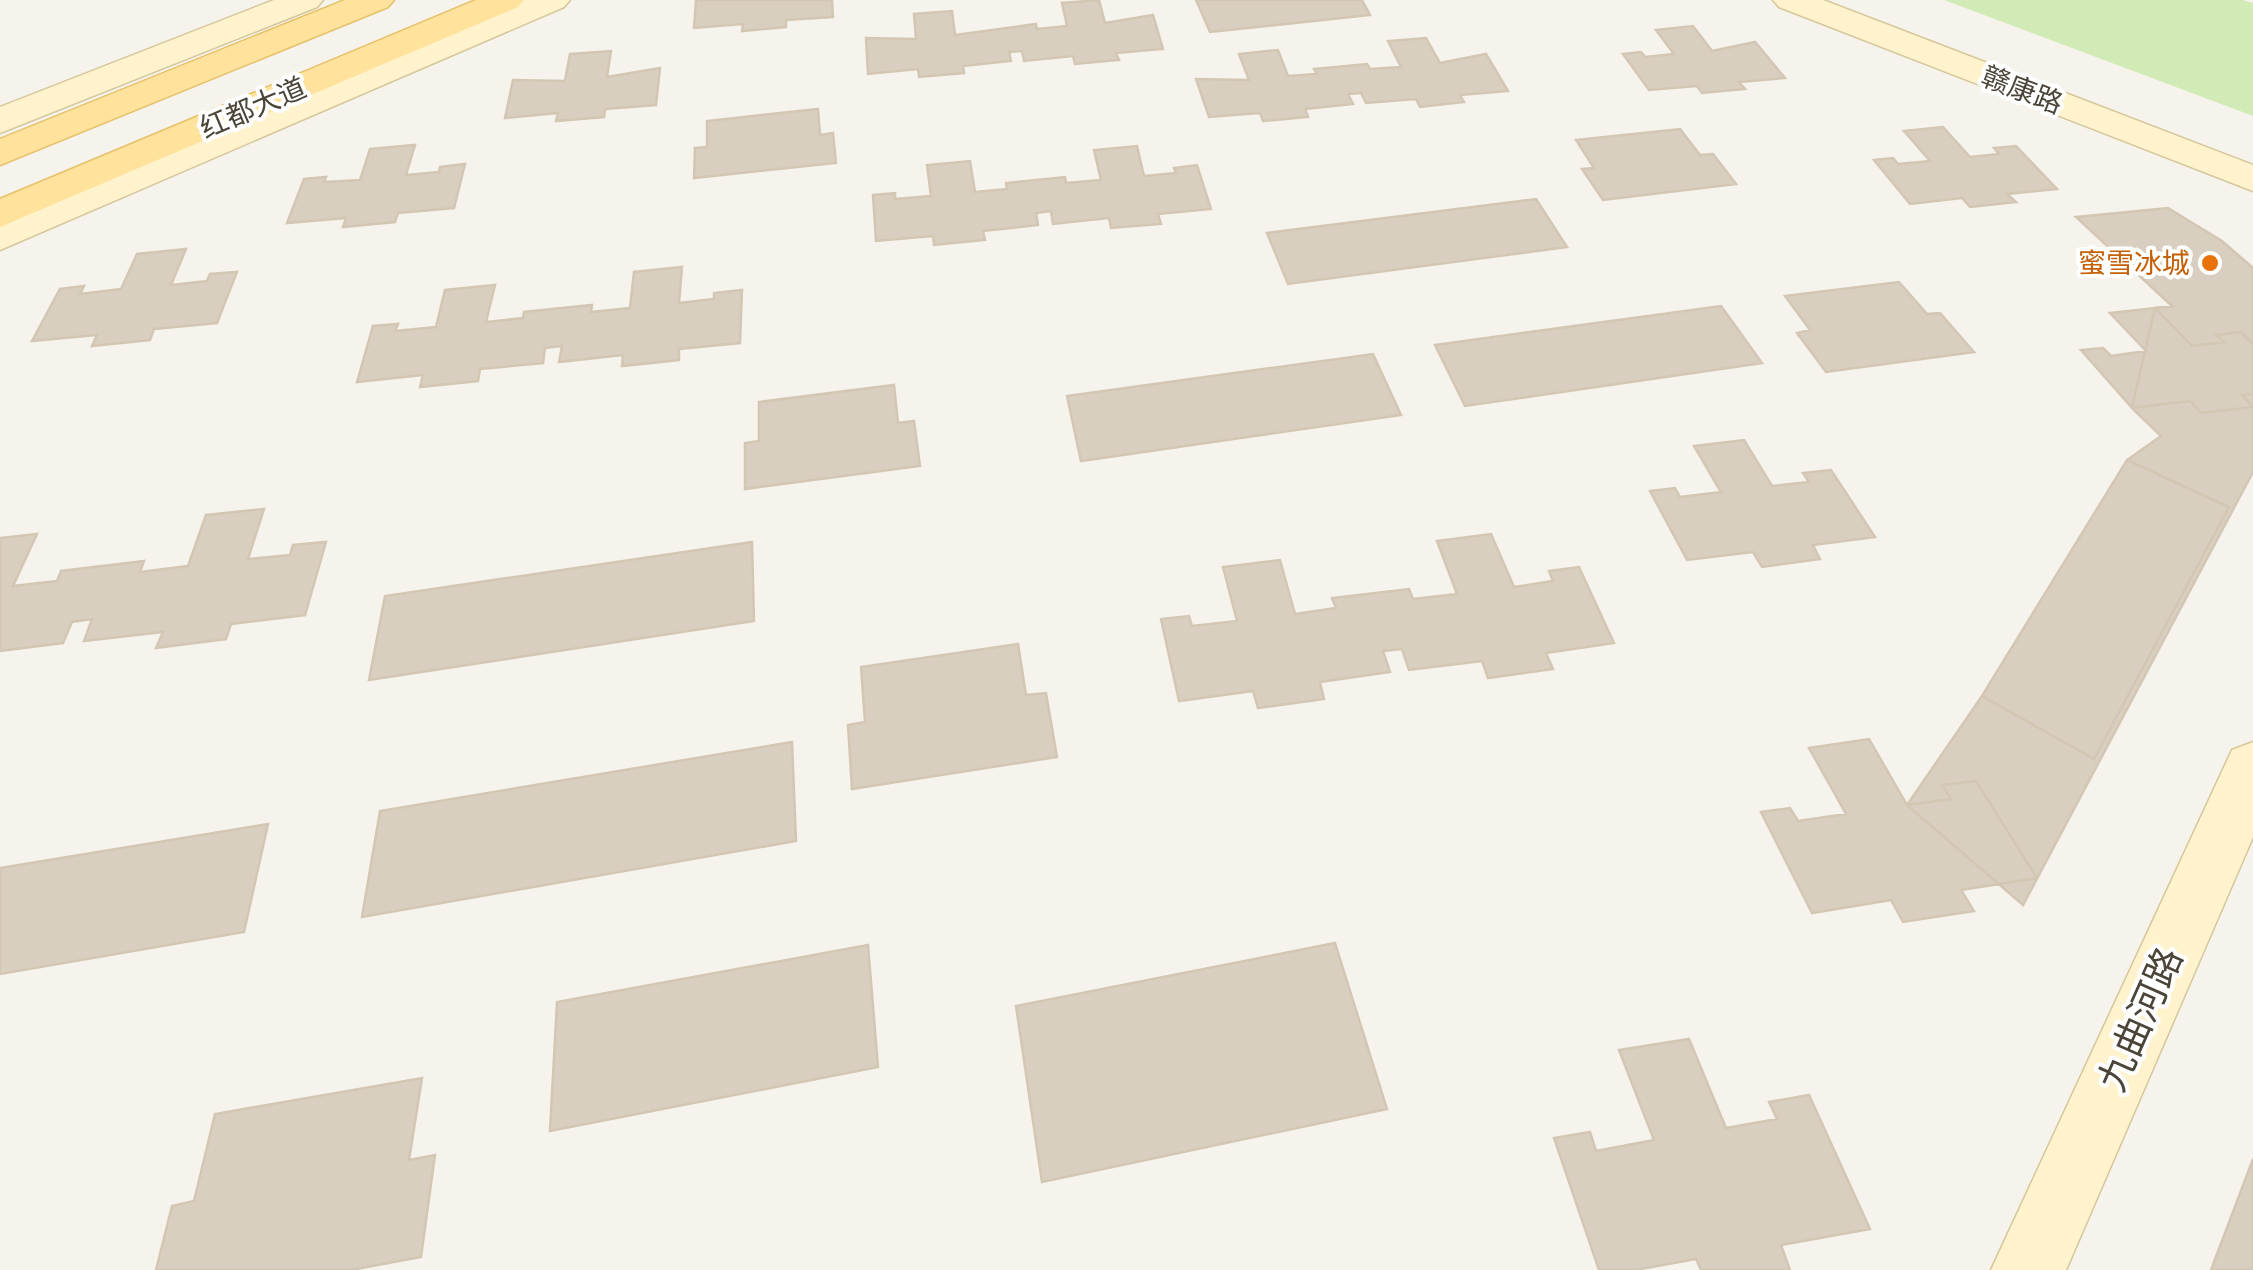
<svg xmlns="http://www.w3.org/2000/svg" width="2253" height="1270" viewBox="0 0 2253 1270" font-family="Raleway,'Noto Sans SC',sans-serif">
	<style>
		.green { fill: #d2eab5 }
		.building { fill: #d8cfc1; stroke: #d3c7b4; stroke-width: 2.5 }
		.lines { fill: none; stroke-linecap: round; stroke-linejoin: round }
		.secondary-casing { stroke: #d6c79b; stroke-width: 3 }
		.primary-casing { stroke: #e6c16a; stroke-width: 3 }
		.secondary { fill: #fff3cd; fill-rule: evenodd }
		.primary { fill: #ffe39c; fill-rule: evenodd }
		.food-dot { fill: #e8710a; stroke: #fff; stroke-width: 4 }
		.labels { text-anchor: middle; dominant-baseline: central; stroke-width: 8; stroke-linejoin: round; paint-order: stroke }
		.far-street-label { font-size: 28px; fill: #4b4439; stroke: #fff }
		.far-food-label { font-size: 28px; fill: #c56008; stroke: #fff; text-anchor: end }
		.near-street-label { font-size: 38px; fill: #4b4439; stroke: #fff }
	</style>
	<rect width="100%" height="100%" fill="#f6f3ec"/>
	<path class="green" d="M 1944,0 L 2243,0 L 2253,3 L 2253,116 Z"/>
	<path class="building" d="M 696,0 L 832,0 L 833,17 L 786,20 L 786,27 L 742,31 L 743,24 L 694,28 Z
		M 1099,0 L 1105,23 L 1153,15 L 1163,49 L 1116,53 L 1119,60 L 1075,64 L 1073,56 L 1024,61 L 1022,51 L 1009,52 L 1011,61 L 963,66 L 964,73 L 919,77 L 918,69 L 868,74 L 866,38 L 916,39 L 914,14 L 952,11 L 955,35 L 1036,24 L 1037,29 L 1067,26 L 1062,3 Z
		M 1196,0 L 1362,0 L 1370,15 L 1210,32 Z
		M 1693,26 L 1712,51 L 1755,42 L 1785,78 L 1739,82 L 1745,89 L 1702,93 L 1697,86 L 1649,90 L 1623,54 L 1641,52 L 1645,57 L 1674,54 L 1656,30 Z
		M 1426,38 L 1440,63 L 1486,54 L 1508,91 L 1460,95 L 1464,102 L 1420,107 L 1416,99 L 1366,103 L 1361,93 L 1348,94 L 1353,104 L 1305,109 L 1308,117 L 1263,121 L 1260,113 L 1209,117 L 1196,79 L 1249,80 L 1239,54 L 1278,50 L 1288,76 L 1317,74 L 1314,69 L 1367,64 L 1370,69 L 1401,67 L 1388,41 Z
		M 611,51 L 607,77 L 660,68 L 656,105 L 605,109 L 604,117 L 556,121 L 558,113 L 505,118 L 513,80 L 565,81 L 570,54 Z
		M 818,109 L 820,135 L 833,133 L 836,163 L 694,178 L 695,148 L 707,147 L 707,121 Z
		M 1943,127 L 1970,157 L 1999,154 L 1994,148 L 2016,146 L 2057,189 L 2007,194 L 2016,202 L 1970,207 L 1962,198 L 1910,204 L 1874,160 L 1893,158 L 1898,164 L 1930,161 L 1904,131 Z
		M 1680,129 L 1700,155 L 1713,154 L 1736,184 L 1603,200 L 1582,169 L 1594,168 L 1576,140 Z
		M 415,145 L 406,175 L 439,172 L 440,167 L 465,164 L 454,208 L 398,213 L 395,222 L 343,227 L 346,218 L 287,223 L 304,179 L 326,177 L 324,182 L 360,180 L 370,149 Z
		M 1137,146 L 1144,176 L 1176,173 L 1174,168 L 1197,165 L 1211,209 L 1158,214 L 1161,224 L 1111,228 L 1109,218 L 1053,224 L 1051,211 L 1036,213 L 1038,225 L 983,231 L 985,240 L 934,245 L 933,236 L 876,241 L 873,195 L 895,193 L 895,199 L 931,196 L 927,165 L 970,161 L 975,192 L 1007,189 L 1006,183 L 1065,177 L 1066,183 L 1101,180 L 1094,150 Z
		M 1536,199 L 1567,247 L 1288,284 L 1267,233 Z
		M 2168,208 L 2222,241 L 2253,268 L 2253,472 L 2023,905 L 1907,805 L 1982,696 L 2127,460 L 2161,436 L 2132,408 L 2155,308 L 2172,306 L 2076,217 Z
		M 186,249 L 171,285 L 207,281 L 210,274 L 237,272 L 217,323 L 154,329 L 150,340 L 92,346 L 97,335 L 32,341 L 60,289 L 84,286 L 80,294 L 121,289 L 137,254 Z
		M 682,267 L 679,303 L 714,299 L 714,293 L 742,290 L 740,343 L 679,349 L 679,360 L 622,366 L 623,355 L 559,362 L 562,346 L 545,348 L 543,363 L 480,369 L 478,381 L 420,387 L 423,375 L 357,382 L 373,326 L 398,324 L 395,331 L 436,327 L 445,290 L 495,285 L 486,322 L 523,318 L 524,312 L 592,305 L 591,312 L 630,308 L 634,272 Z
		M 1899,282 L 1927,314 L 1940,313 L 1974,352 L 1826,372 L 1797,333 L 1810,330 L 1785,296 Z
		M 1721,306 L 1762,363 L 1465,406 L 1435,345 Z
		M 2155,308 L 2192,346 L 2224,342 L 2216,335 L 2241,332 L 2253,344 L 2253,394 L 2242,395 L 2253,407 L 2201,413 L 2190,401 L 2132,408 L 2081,350 L 2103,348 L 2111,356 L 2146,351 L 2110,313 Z
		M 1373,354 L 1401,415 L 1081,461 L 1067,396 Z
		M 894,385 L 898,423 L 914,421 L 920,466 L 745,489 L 745,443 L 759,441 L 759,402 Z
		M 1744,440 L 1772,486 L 1809,482 L 1803,473 L 1831,470 L 1875,537 L 1813,545 L 1820,559 L 1762,567 L 1753,552 L 1687,560 L 1650,491 L 1675,488 L 1680,497 L 1721,492 L 1694,446 Z
		M 2127,460 L 2229,507 L 2094,759 L 1982,696 Z
		M 264,509 L 248,559 L 290,555 L 293,545 L 326,542 L 305,615 L 231,624 L 226,639 L 156,648 L 163,632 L 84,641 L 92,619 L 72,622 L 63,643 L 0,651 L 0,538 L 37,534 L 13,586 L 57,581 L 61,571 L 144,561 L 140,572 L 188,566 L 206,515 Z
		M 1491,534 L 1514,587 L 1553,581 L 1549,571 L 1579,567 L 1614,643 L 1546,653 L 1553,669 L 1488,678 L 1482,661 L 1409,670 L 1402,649 L 1383,651 L 1390,672 L 1320,682 L 1324,699 L 1258,708 L 1253,691 L 1179,701 L 1161,619 L 1189,616 L 1192,626 L 1237,621 L 1223,567 L 1280,560 L 1295,614 L 1336,608 L 1332,598 L 1409,589 L 1413,599 L 1457,594 L 1437,541 Z
		M 752,542 L 754,621 L 369,680 L 385,596 Z
		M 1018,644 L 1026,695 L 1046,693 L 1057,757 L 852,789 L 848,725 L 865,722 L 861,667 Z
		M 1869,739 L 1907,805 L 1951,799 L 1942,785 L 1976,781 L 2037,878 L 1961,890 L 1974,911 L 1903,922 L 1891,900 L 1812,913 L 1761,812 L 1790,808 L 1798,821 L 1846,814 L 1809,748 Z
		M 792,742 L 796,841 L 362,917 L 380,811 Z
		M 268,824 L 244,932 L 0,974 L 0,868 Z
		M 1335,943 L 1387,1109 L 1042,1182 L 1016,1006 Z
		M 868,945 L 878,1067 L 550,1131 L 557,1002 Z
		M 1689,1039 L 1726,1128 L 1777,1119 L 1769,1102 L 1809,1095 L 1870,1229 L 1781,1245 L 1790,1270 L 1701,1270 L 1696,1259 L 1635,1270 L 1599,1270 L 1554,1138 L 1590,1132 L 1596,1151 L 1654,1140 L 1619,1050 Z
		M 422,1078 L 409,1160 L 435,1155 L 421,1257 L 351,1270 L 156,1270 L 172,1206 L 194,1201 L 215,1114 Z
		M 2253,1159 L 2253,1270 L 2211,1270 Z"/>
	<g class="lines">
		<defs>
			<path id="secondary" d="M 274,0 L 323,0 L 317,7 L 0,133 L 0,107 Z
				M 522,0 L 570,0 L 564,7 L 0,250 L 0,221 Z
				M 1773,0 L 1823,0 L 2253,165 L 2253,191 L 1779,7 Z
				M 2253,742 L 2253,837 L 2066,1270 L 1991,1270 L 2232,750 Z"/>
			<path id="primary" d="M 345,0 L 394,0 L 388,7 L 0,165 L 0,139 Z
				M 476,0 L 524,0 L 518,7 L 0,227 L 0,199 Z"/>
		</defs>
		<use href="#secondary" class="secondary-casing"/>
		<use href="#primary" class="primary-casing"/>
		<use href="#secondary" class="secondary"/>
		<use href="#primary" class="primary"/>
	</g>
	<circle class="food-dot" cx="2210" cy="263" r="10"/>
	<g class="labels">
		<g class="far-street-label">
			<text transform="translate(2022 90) rotate(21)">赣康路</text>
			<text transform="translate(253 108) rotate(-23)">红都大道</text>
		</g>
		<g class="far-food-label">
			<text x="2190" y="263">蜜雪冰城</text>
		</g>
		<g class="near-street-label">
			<text transform="translate(2140 1019) rotate(-66)">九曲河路</text>
		</g>
	</g>
</svg>
